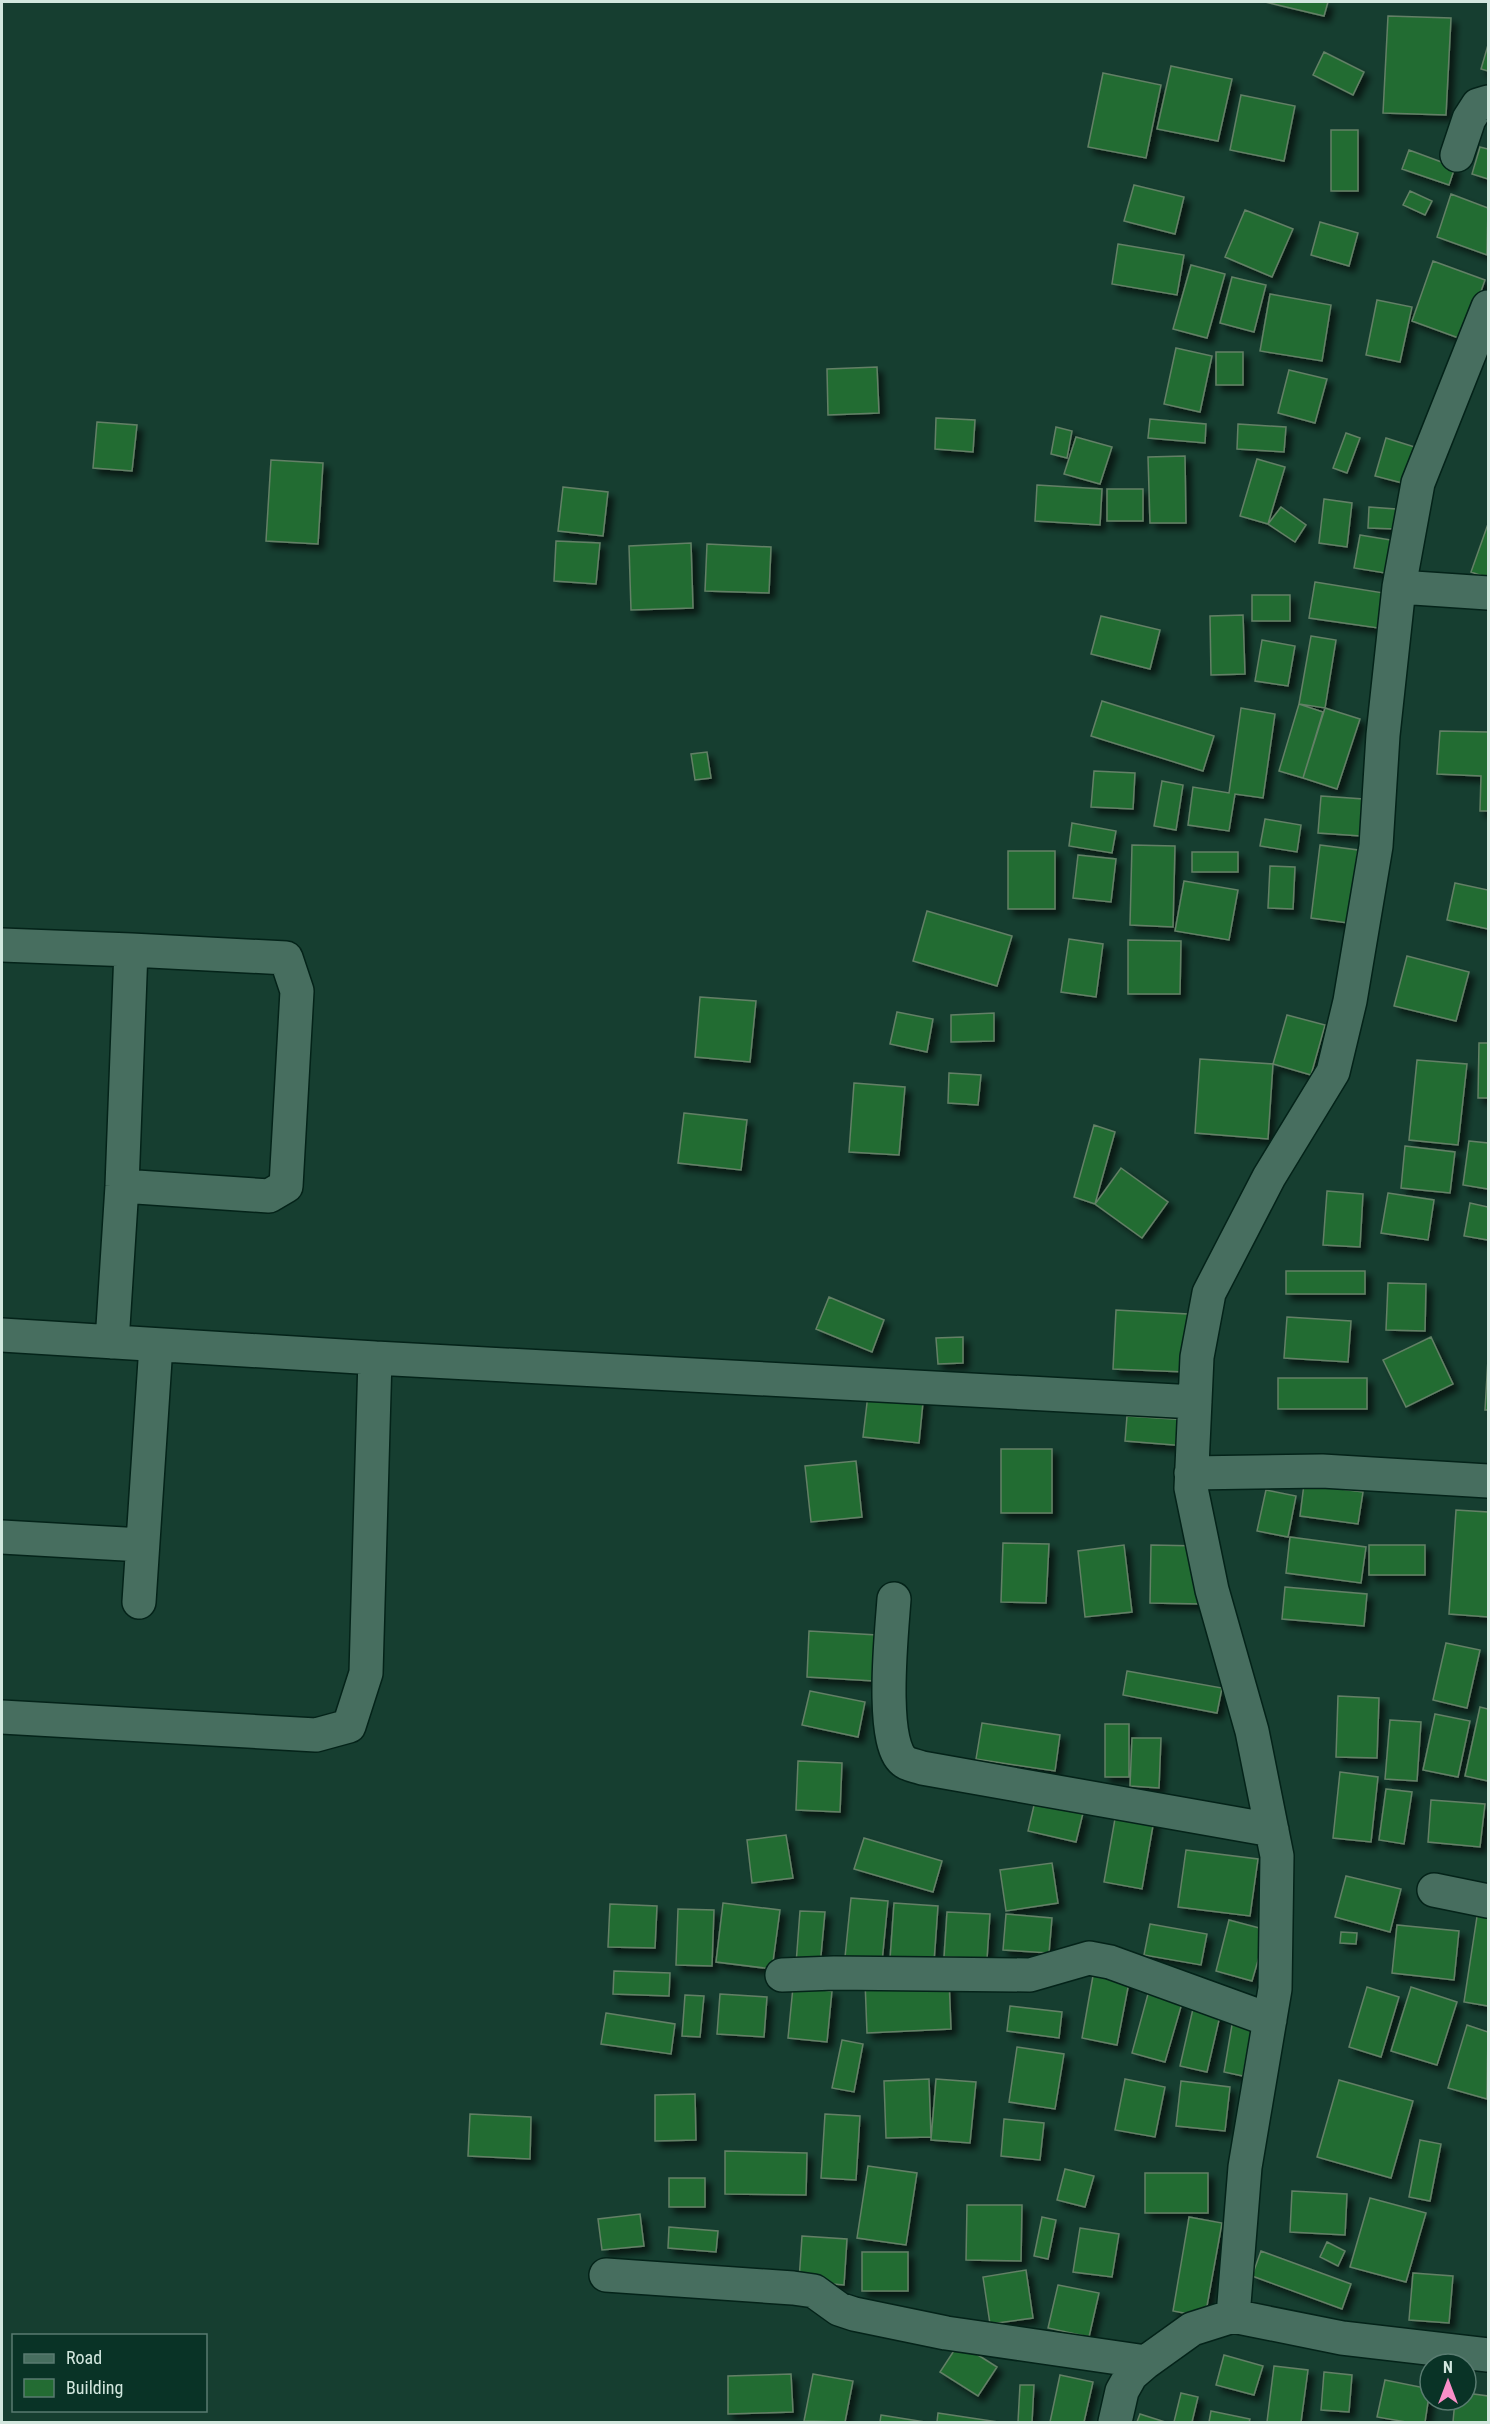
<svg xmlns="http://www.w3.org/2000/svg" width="1490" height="2424" viewBox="0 0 1490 2424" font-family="'Roboto Condensed',sans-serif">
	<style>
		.building { fill: #236c33; stroke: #638066; stroke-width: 1.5; filter: url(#shadow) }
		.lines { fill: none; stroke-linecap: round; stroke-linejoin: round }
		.street-casing { stroke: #042319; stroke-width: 36 }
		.street { stroke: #476e5f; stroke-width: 33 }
	</style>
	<defs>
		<filter id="shadow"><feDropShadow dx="5.5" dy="5.5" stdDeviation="3" flood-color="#0009"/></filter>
	</defs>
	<rect width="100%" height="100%" fill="#163e30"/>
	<path class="building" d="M 1265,2 L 1328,2 L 1324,16 Z
		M 1388,16 L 1451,18 L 1446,115 L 1383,113 Z
		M 1488,45 L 1488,71 L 1481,69 Z
		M 1324,52 L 1364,72 L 1353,95 L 1313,75 Z
		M 1171,66 L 1232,79 L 1218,141 L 1157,129 Z
		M 1103,73 L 1161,85 L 1146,158 L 1088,147 Z
		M 1241,95 L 1295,106 L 1284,161 L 1230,150 Z
		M 1331,130 L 1358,130 L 1358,191 L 1331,191 Z
		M 1480,147 L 1488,149 L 1488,179 L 1472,174 Z
		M 1409,150 L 1455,167 L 1449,185 L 1402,169 Z
		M 1134,185 L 1184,197 L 1175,234 L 1124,221 Z
		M 1410,191 L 1432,201 L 1425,215 L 1403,205 Z
		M 1451,194 L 1488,208 L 1487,255 L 1437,237 Z
		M 1245,210 L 1293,229 L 1272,277 L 1225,257 Z
		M 1320,222 L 1358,233 L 1349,266 L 1311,255 Z
		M 1118,244 L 1184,255 L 1177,295 L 1112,284 Z
		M 1433,261 L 1485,280 L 1464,340 L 1412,321 Z
		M 1191,265 L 1225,274 L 1207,338 L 1173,329 Z
		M 1232,277 L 1266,285 L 1254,332 L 1220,323 Z
		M 1270,294 L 1331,305 L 1322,361 L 1260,351 Z
		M 1377,300 L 1412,307 L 1400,362 L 1366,355 Z
		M 1176,348 L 1212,356 L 1200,412 L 1164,404 Z
		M 1216,352 L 1243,352 L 1243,385 L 1216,385 Z
		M 877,367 L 879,413 L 828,415 L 827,369 Z
		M 1289,370 L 1327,379 L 1315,423 L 1278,413 Z
		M 936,418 L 975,420 L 973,452 L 935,449 Z
		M 1150,419 L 1206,424 L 1205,443 L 1148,438 Z
		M 97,422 L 137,425 L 132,471 L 93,468 Z
		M 1238,424 L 1286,427 L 1284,452 L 1237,449 Z
		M 1056,427 L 1072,431 L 1067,458 L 1051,454 Z
		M 1346,433 L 1360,438 L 1347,473 L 1333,468 Z
		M 1076,437 L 1112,447 L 1100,484 L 1064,474 Z
		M 1386,438 L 1421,449 L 1410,485 L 1375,476 Z
		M 1185,456 L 1186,523 L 1150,523 L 1148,457 Z
		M 1257,459 L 1285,467 L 1268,524 L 1240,516 Z
		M 271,460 L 323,463 L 318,544 L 266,541 Z
		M 1037,485 L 1102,489 L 1100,525 L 1035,521 Z
		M 563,487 L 608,492 L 603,536 L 558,531 Z
		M 1107,489 L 1143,489 L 1143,521 L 1107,521 Z
		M 1324,499 L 1352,503 L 1347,547 L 1319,543 Z
		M 1281,507 L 1306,525 L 1295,542 L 1268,524 Z
		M 1369,507 L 1396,509 L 1395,529 L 1368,528 Z
		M 1488,524 L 1488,578 L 1471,572 Z
		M 1360,535 L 1397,541 L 1391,574 L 1354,568 Z
		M 556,541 L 600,543 L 596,584 L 554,581 Z
		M 691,543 L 693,608 L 631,610 L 629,546 Z
		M 707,544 L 771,547 L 769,593 L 705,591 Z
		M 1315,582 L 1390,594 L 1385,629 L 1309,618 Z
		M 1252,595 L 1290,595 L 1290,621 L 1252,621 Z
		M 1243,615 L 1245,674 L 1211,675 L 1210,616 Z
		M 1101,616 L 1160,630 L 1150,669 L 1091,654 Z
		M 1311,636 L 1336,640 L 1325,708 L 1299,704 Z
		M 1262,640 L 1295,646 L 1288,686 L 1255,681 Z
		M 1102,701 L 1214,736 L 1203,771 L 1091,736 Z
		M 1299,704 L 1323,712 L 1303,778 L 1279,771 Z
		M 1241,708 L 1275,714 L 1263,798 L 1235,794 L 1229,831 L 1188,825 L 1193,787 L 1229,793 Z
		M 1325,708 L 1360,719 L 1337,789 L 1303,778 Z
		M 1440,731 L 1488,732 L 1488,811 L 1480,811 L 1481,776 L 1437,774 Z
		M 707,752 L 711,778 L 695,780 L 691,754 Z
		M 1094,771 L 1135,773 L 1133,809 L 1091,807 Z
		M 1162,781 L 1183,785 L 1176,830 L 1154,826 Z
		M 1321,796 L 1378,800 L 1375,837 L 1318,833 Z
		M 1265,819 L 1301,825 L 1297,852 L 1260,846 Z
		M 1072,823 L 1116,831 L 1112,853 L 1069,846 Z
		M 1132,845 L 1175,846 L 1173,927 L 1130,925 Z
		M 1320,845 L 1358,850 L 1348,923 L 1311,918 Z
		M 1008,851 L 1055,851 L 1055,909 L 1008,909 Z
		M 1192,852 L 1238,852 L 1238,872 L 1192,872 Z
		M 1078,855 L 1116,859 L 1111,902 L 1073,898 Z
		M 1270,866 L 1295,867 L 1293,909 L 1268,908 Z
		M 1184,881 L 1238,890 L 1229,940 L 1175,931 Z
		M 1455,883 L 1488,890 L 1488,929 L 1447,920 Z
		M 927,911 L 1012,936 L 997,986 L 913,961 Z
		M 1069,939 L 1103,944 L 1096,997 L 1061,992 Z
		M 1128,940 L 1181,941 L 1180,994 L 1128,994 Z
		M 1407,956 L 1469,972 L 1456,1021 L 1394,1006 Z
		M 700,997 L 756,1001 L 750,1062 L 695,1057 Z
		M 897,1012 L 933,1019 L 927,1052 L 890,1044 Z
		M 994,1013 L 994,1041 L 951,1042 L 951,1015 Z
		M 1287,1015 L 1325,1025 L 1311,1075 L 1273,1064 Z
		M 1479,1043 L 1488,1043 L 1488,1098 L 1478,1098 Z
		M 1200,1059 L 1273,1064 L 1268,1139 L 1195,1133 Z
		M 1417,1060 L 1467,1064 L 1458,1145 L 1409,1140 Z
		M 949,1073 L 981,1075 L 978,1105 L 948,1103 Z
		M 854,1083 L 905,1087 L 899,1155 L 849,1152 Z
		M 684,1113 L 747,1120 L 741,1170 L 678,1163 Z
		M 1094,1125 L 1115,1132 L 1095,1204 L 1074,1197 Z
		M 1469,1141 L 1488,1143 L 1488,1189 L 1463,1185 Z
		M 1405,1146 L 1455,1152 L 1450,1193 L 1401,1188 Z
		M 1121,1168 L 1168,1202 L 1142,1238 L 1095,1204 Z
		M 1327,1191 L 1363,1194 L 1360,1247 L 1323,1245 Z
		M 1388,1193 L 1434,1200 L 1428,1240 L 1381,1233 Z
		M 1470,1203 L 1488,1207 L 1488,1240 L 1464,1236 Z
		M 1286,1271 L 1365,1271 L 1365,1294 L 1286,1294 Z
		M 1388,1283 L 1426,1284 L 1425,1331 L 1386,1330 Z
		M 829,1297 L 884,1320 L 872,1352 L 816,1329 Z
		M 1116,1310 L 1188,1314 L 1185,1372 L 1113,1369 Z
		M 1287,1317 L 1351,1321 L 1348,1362 L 1284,1358 Z
		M 963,1337 L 963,1363 L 938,1364 L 936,1338 Z
		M 1431,1337 L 1453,1384 L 1406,1407 L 1383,1360 Z
		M 1488,1359 L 1488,1410 L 1485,1410 Z
		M 1278,1378 L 1367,1378 L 1367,1409 L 1278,1409 Z
		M 869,1386 L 924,1392 L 919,1443 L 863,1437 Z
		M 1127,1416 L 1189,1420 L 1186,1446 L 1125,1441 Z
		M 1001,1449 L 1052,1449 L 1052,1513 L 1001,1513 Z
		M 856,1461 L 862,1517 L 811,1522 L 805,1466 Z
		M 1304,1484 L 1363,1492 L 1358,1524 L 1300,1516 Z
		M 1266,1490 L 1296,1496 L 1288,1537 L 1257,1531 Z
		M 1456,1510 L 1488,1512 L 1488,1617 L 1449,1614 Z
		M 1290,1537 L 1366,1547 L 1361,1583 L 1286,1573 Z
		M 1003,1543 L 1049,1544 L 1046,1603 L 1001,1602 Z
		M 1124,1545 L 1132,1612 L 1085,1617 L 1078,1551 Z
		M 1151,1545 L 1202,1546 L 1202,1604 L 1150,1603 Z
		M 1369,1545 L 1425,1545 L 1425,1575 L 1369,1575 Z
		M 1285,1587 L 1367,1594 L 1364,1626 L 1282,1619 Z
		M 809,1631 L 877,1635 L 874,1681 L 807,1677 Z
		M 1446,1643 L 1480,1650 L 1467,1708 L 1433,1700 Z
		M 1127,1671 L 1222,1688 L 1217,1713 L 1123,1695 Z
		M 810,1691 L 865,1702 L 858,1737 L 802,1725 Z
		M 1338,1696 L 1379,1698 L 1377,1758 L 1336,1757 Z
		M 1480,1707 L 1488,1709 L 1488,1781 L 1465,1776 Z
		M 1435,1714 L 1470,1721 L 1458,1777 L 1423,1770 Z
		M 1390,1720 L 1421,1722 L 1417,1781 L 1385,1779 Z
		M 982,1723 L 1060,1735 L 1055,1771 L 976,1759 Z
		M 1105,1724 L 1129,1724 L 1129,1777 L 1105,1777 Z
		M 1132,1738 L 1161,1738 L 1159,1788 L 1130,1786 Z
		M 798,1761 L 842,1763 L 840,1812 L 796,1810 Z
		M 1340,1772 L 1378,1777 L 1371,1842 L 1333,1838 Z
		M 1386,1789 L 1412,1792 L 1404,1844 L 1379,1840 Z
		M 1431,1800 L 1485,1804 L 1480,1847 L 1428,1842 Z
		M 1035,1801 L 1083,1813 L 1076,1842 L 1028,1831 Z
		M 1117,1807 L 1155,1814 L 1142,1889 L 1104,1882 Z
		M 786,1835 L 793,1878 L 752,1883 L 747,1840 Z
		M 864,1838 L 942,1861 L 933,1892 L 854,1869 Z
		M 1186,1850 L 1258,1859 L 1250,1916 L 1178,1907 Z
		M 1052,1863 L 1058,1903 L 1006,1911 L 1000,1870 Z
		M 1346,1876 L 1401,1889 L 1390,1932 L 1335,1917 Z
		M 851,1898 L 888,1901 L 882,1962 L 845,1957 Z
		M 723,1903 L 780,1910 L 772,1969 L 716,1962 Z
		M 894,1903 L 938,1906 L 934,1962 L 890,1959 Z
		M 610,1904 L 657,1906 L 655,1948 L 608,1947 Z
		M 678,1909 L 714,1910 L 712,1966 L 676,1965 Z
		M 1478,1910 L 1488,1911 L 1488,2006 L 1464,2002 Z
		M 800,1911 L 825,1912 L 820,1966 L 796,1964 Z
		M 947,1912 L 990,1914 L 987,1959 L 944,1957 Z
		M 1006,1914 L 1052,1918 L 1049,1953 L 1003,1950 Z
		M 1229,1920 L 1267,1930 L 1252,1981 L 1216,1971 Z
		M 1150,1924 L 1207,1934 L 1201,1965 L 1144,1955 Z
		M 1397,1925 L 1459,1931 L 1454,1980 L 1392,1973 Z
		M 1341,1932 L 1357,1933 L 1356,1944 L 1340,1943 Z
		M 1094,1970 L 1130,1977 L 1117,2045 L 1082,2038 Z
		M 614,1971 L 670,1973 L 669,1996 L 613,1994 Z
		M 949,1978 L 951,2029 L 867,2033 L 865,1981 Z
		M 793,1987 L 832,1991 L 827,2042 L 788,2038 Z
		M 1367,1987 L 1399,1997 L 1381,2057 L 1349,2047 Z
		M 1411,1987 L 1457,2002 L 1437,2065 L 1391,2051 Z
		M 720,1994 L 767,1997 L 764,2037 L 717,2034 Z
		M 1148,1994 L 1182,2003 L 1165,2062 L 1132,2053 Z
		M 685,1995 L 704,1996 L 700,2037 L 682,2036 Z
		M 1195,2000 L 1222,2007 L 1207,2072 L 1180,2066 Z
		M 1010,2006 L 1062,2012 L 1059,2038 L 1007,2031 Z
		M 606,2013 L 675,2024 L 671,2054 L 601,2044 Z
		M 1233,2019 L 1253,2022 L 1243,2076 L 1224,2072 Z
		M 1467,2025 L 1488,2032 L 1487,2099 L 1448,2088 Z
		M 842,2040 L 863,2044 L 854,2092 L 832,2088 Z
		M 1017,2047 L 1064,2054 L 1055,2109 L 1009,2102 Z
		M 929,2079 L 931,2137 L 886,2138 L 884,2081 Z
		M 936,2079 L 976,2082 L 970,2143 L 931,2140 Z
		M 1125,2079 L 1165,2087 L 1155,2137 L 1115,2130 Z
		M 1339,2080 L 1413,2101 L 1391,2178 L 1317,2157 Z
		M 1181,2081 L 1230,2087 L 1225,2131 L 1176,2126 Z
		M 695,2094 L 696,2140 L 655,2141 L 655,2095 Z
		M 470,2114 L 531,2117 L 530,2159 L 468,2156 Z
		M 825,2114 L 860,2116 L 856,2180 L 821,2178 Z
		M 1004,2119 L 1044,2123 L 1040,2160 L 1001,2156 Z
		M 1420,2140 L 1441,2144 L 1430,2201 L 1409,2197 Z
		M 725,2151 L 807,2153 L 806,2195 L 725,2194 Z
		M 868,2166 L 917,2173 L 906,2245 L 857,2238 Z
		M 1065,2169 L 1094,2176 L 1085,2207 L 1057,2200 Z
		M 1145,2173 L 1208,2173 L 1208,2213 L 1145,2213 Z
		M 669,2178 L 705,2178 L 705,2207 L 669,2207 Z
		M 1292,2191 L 1347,2194 L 1345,2235 L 1290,2232 Z
		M 1370,2198 L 1426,2213 L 1406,2282 L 1350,2267 Z
		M 967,2205 L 1022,2205 L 1021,2261 L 966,2260 Z
		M 640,2214 L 644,2246 L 602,2250 L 598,2219 Z
		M 1042,2217 L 1056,2220 L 1048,2259 L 1034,2256 Z
		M 1189,2217 L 1222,2223 L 1205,2317 L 1173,2311 Z
		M 669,2227 L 718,2231 L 716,2252 L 668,2248 Z
		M 1080,2228 L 1119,2234 L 1112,2277 L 1073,2272 Z
		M 802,2236 L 847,2239 L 844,2285 L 799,2281 Z
		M 1327,2242 L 1345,2251 L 1338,2266 L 1320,2257 Z
		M 1261,2251 L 1351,2284 L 1342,2309 L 1252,2276 Z
		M 862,2252 L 908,2252 L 908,2291 L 862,2291 Z
		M 1026,2270 L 1033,2318 L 990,2324 L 983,2277 Z
		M 1413,2273 L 1453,2276 L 1449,2323 L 1409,2320 Z
		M 1058,2285 L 1099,2293 L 1089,2337 L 1048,2328 Z
		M 959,2343 L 997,2367 L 978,2396 L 940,2372 Z
		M 1224,2355 L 1263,2366 L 1254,2395 L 1216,2385 Z
		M 1274,2366 L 1308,2370 L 1301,2422 L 1267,2422 Z
		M 1324,2372 L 1352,2375 L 1349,2412 L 1321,2410 Z
		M 791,2374 L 793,2412 L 728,2414 L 728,2376 Z
		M 813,2374 L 853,2381 L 845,2422 L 804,2421 Z
		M 1060,2375 L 1093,2382 L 1084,2422 L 1050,2422 Z
		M 1385,2380 L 1430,2389 L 1425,2422 L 1406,2422 L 1377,2417 Z
		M 1020,2385 L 1034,2385 L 1032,2422 L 1018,2422 Z
		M 1181,2393 L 1198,2397 L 1192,2422 L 1174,2422 Z
		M 1466,2393 L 1488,2396 L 1488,2422 L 1453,2422 L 1455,2400 L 1466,2400 Z
		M 1211,2411 L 1250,2419 L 1249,2422 L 1209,2422 Z
		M 938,2413 L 998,2422 L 937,2422 Z
		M 1140,2414 L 1165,2422 L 1137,2422 Z
		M 881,2415 L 925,2422 L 880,2422 Z"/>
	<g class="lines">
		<defs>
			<path id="street" d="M 1457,155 L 1469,119 L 1478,105 L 1488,102
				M 1399,587 L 1488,593
				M 2,945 L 131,950 L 122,1186 L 112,1342
				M 122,1186 L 269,1196 L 286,1186 L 297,991 L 286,958 L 131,950
				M 2,1335 L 375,1358
				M 1191,1473 L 1322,1471 L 1488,1481
				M 2,1537 L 142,1545
				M 894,1599 C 892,1629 879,1747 905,1762 C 909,1765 917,1766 922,1768 L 1272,1830
				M 139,1602 L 156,1345
				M 2,1717 L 316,1735 L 349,1726 L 366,1673 L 375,1358 L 1195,1402
				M 1434,1890 L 1488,1901
				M 782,1975 L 834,1973 L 1030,1975 L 1089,1958 L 1110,1962 L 1270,2020
				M 606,2275 L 793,2288 L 814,2291 L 839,2309 L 854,2314 L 946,2333 L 1146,2362
				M 1233,2316 L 1342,2338 L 1488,2355
				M 1115,2422 L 1122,2391 L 1131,2375 L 1146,2362 L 1192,2329 L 1233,2316 L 1245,2167 L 1275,1989 L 1277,1856 L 1252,1731 L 1212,1590 L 1191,1488 L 1197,1357 L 1209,1293 L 1269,1177 L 1333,1072 L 1350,1001 L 1376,846 L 1383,735 L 1399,587 L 1418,483 L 1488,307"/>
		</defs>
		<use href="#street" class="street-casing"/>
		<use href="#street" class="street"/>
	</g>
	<rect width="1490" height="2424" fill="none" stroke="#d2e7de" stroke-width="6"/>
	<rect x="12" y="2334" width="195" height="78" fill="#093326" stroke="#597b70" stroke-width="1.5"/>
	<rect x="24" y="2354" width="30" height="9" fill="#476e5f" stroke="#597b70" stroke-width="1.5"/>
	<text x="66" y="2364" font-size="18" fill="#d2e7de">Road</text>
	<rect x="24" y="2379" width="30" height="18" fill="#236c33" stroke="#597b70" stroke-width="1.5"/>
	<text x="66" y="2394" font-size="18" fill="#d2e7de">Building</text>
	<g transform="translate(1448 2382)"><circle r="28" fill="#093326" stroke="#597b70" stroke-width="1.5"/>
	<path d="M0-4.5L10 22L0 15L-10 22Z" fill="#fa8fc8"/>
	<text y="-9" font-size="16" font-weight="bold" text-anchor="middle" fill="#d2e7de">N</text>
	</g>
</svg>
